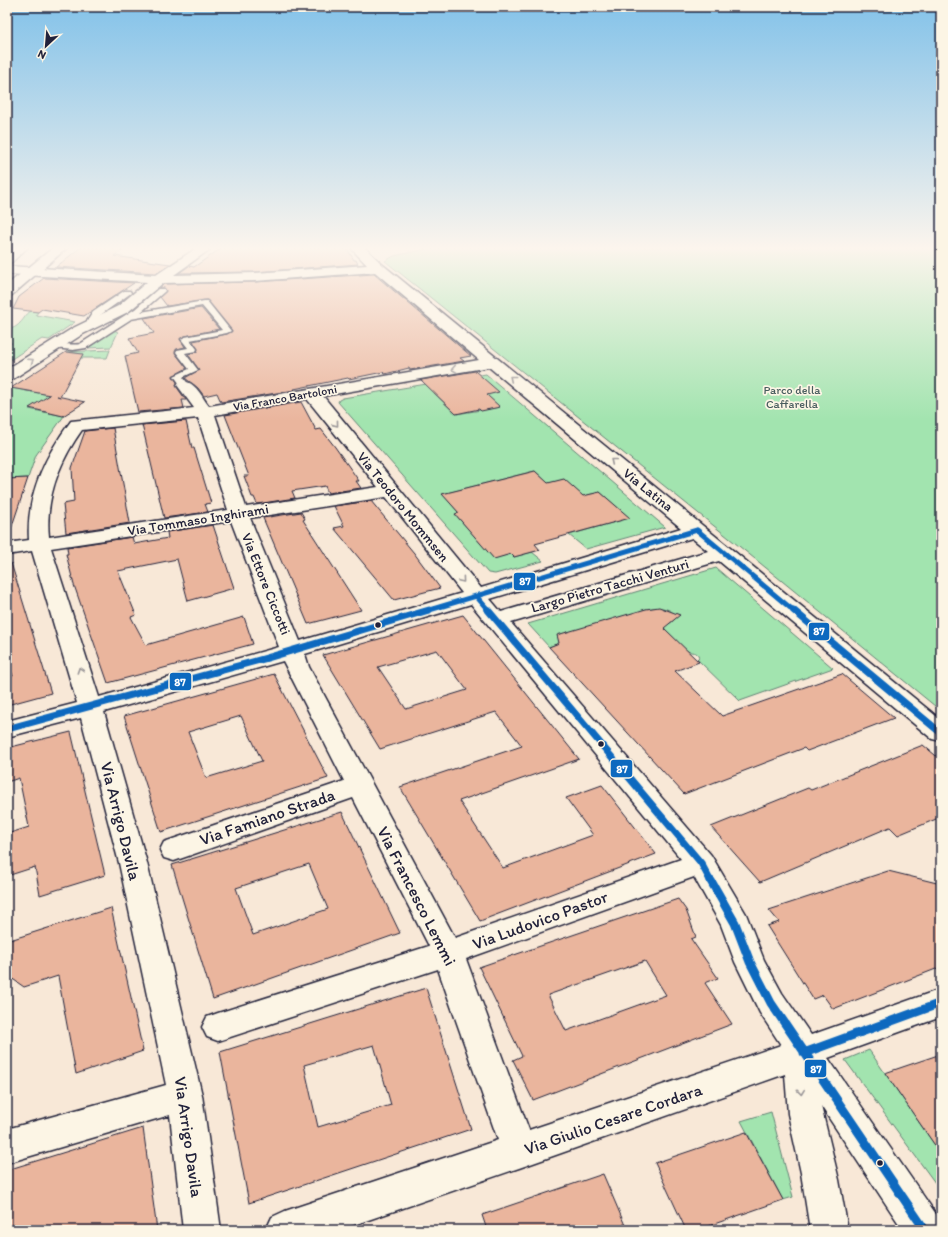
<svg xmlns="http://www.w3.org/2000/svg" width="948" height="1237" viewBox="0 0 948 1237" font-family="Itim,sans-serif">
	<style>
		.green { fill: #a2e4af; stroke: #628375; fill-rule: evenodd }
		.building { fill: #eab59d; stroke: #22223b; fill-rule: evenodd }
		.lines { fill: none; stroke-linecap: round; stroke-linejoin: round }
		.service-casing { stroke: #22223b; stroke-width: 3 }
		.minor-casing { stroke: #22223b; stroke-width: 3 }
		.primary-casing { stroke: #22223b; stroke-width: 3 }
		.service { fill: #fcf5e5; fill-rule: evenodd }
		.minor { fill: #fcf5e5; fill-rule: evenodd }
		.primary { fill: #fcf5e5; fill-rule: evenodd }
		.bus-1-far2-casing { stroke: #fcf5e5; stroke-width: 8 }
		.bus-1-far1-casing { stroke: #fcf5e5; stroke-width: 10 }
		.bus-1-casing { stroke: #fcf5e5; stroke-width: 12 }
		.bus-1-far2 { stroke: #0c69bf; stroke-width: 5 }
		.bus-1-far1 { stroke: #0c69bf; stroke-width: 7 }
		.bus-1 { stroke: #0c69bf; stroke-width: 9 }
		.oneway { stroke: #9a9698 }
		.bus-dot { fill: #22223b; stroke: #fcf5e5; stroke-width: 1.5 }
		.labels { text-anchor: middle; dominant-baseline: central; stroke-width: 3.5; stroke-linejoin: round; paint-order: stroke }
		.far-park-label { font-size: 12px; fill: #485c5e; stroke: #fcf5e5 }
		.far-street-label { font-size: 12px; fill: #22223b; stroke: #fcf5e5 }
		.street-label { font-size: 14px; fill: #22223b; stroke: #fcf5e5 }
		.near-street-label { font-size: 17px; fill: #22223b; stroke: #fcf5e5 }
		.line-badge { stroke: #fcf5e5; stroke-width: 1.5 }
		.badge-label { font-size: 11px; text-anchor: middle; font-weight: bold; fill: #fff }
	</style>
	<rect width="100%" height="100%" fill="#f8e8d7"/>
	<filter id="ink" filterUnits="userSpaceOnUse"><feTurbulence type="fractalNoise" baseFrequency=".025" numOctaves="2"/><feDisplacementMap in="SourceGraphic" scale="8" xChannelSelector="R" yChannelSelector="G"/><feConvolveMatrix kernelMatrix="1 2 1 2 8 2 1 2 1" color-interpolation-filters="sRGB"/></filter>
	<g filter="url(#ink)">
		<path class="green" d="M 435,247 L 941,247 L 941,711 L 760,563 L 385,261 L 394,256 Z
			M 31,311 L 38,312 L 36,315 L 75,322 L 49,340 L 42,339 L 7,362 L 7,348 L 12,343 L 7,342 C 7,323 11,333 20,323 C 25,318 25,315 31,311 Z
			M 114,330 L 118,332 L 111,347 L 88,348 Z
			M 110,350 L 107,358 L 81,358 L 83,354 L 66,352 Z
			M 486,374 L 665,527 L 586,549 L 569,535 L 629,518 L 600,492 L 533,509 L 558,493 L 535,471 L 443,494 L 459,513 L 455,514 L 494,558 L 511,554 L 514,557 L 532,552 L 543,561 L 495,574 L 488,573 L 338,402 L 339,400 L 343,398 ZM 434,393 L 500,407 L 456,414 Z
			M 11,388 L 50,395 L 29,409 L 64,416 L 36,455 L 28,478 L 7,479 L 7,390 Z
			M 716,568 L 833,668 L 740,701 L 697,659 L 699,657 C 697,650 691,654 686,650 C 678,643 670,634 662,626 C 668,624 674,623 676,616 C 669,606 657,607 646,609 L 549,647 L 528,624 Z
			M 869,1050 L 941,1154 L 941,1191 L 845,1060 Z
			M 771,1112 L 793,1197 L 783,1200 L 741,1121 Z"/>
		<path class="building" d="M 81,247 L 128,247 L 114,256 L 170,264 L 156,273 L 56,267 Z
			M 223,247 L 346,247 L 354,260 L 356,260 L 358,264 L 255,272 L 179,273 L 189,266 L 194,267 Z
			M 374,274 L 471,356 L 460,358 L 464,361 L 410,370 L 409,368 L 385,374 L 383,372 L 349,379 L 348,378 L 294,389 L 295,390 L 221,402 L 217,393 L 204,396 L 198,388 L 185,378 L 199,370 L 188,354 L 196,352 L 198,350 L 193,341 L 227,334 L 232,331 L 207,300 L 167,306 L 160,297 L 166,291 L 164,288 L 160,288 L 164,284 L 255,282 Z
			M 44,278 L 134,283 L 84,316 L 42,309 L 38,312 L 13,309 L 19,297 Z
			M 201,308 L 219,329 L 185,336 L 180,339 L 185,347 L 177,349 L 175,353 L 187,368 L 173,376 L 177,382 L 176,386 L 186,400 L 182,400 L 184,408 L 138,412 L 125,356 L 138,353 L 129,338 L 154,333 L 144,318 Z
			M 66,352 L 83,354 L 60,397 L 57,396 L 85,402 L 63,416 L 29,408 L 50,395 L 11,388 Z
			M 475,371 L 499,392 L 487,395 L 500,407 L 481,411 L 479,409 L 456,414 L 421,380 Z
			M 301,402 L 316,430 L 321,429 L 335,447 L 359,481 L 356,481 L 361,488 L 328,493 L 325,486 L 292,491 L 295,498 L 257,504 L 254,497 L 252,497 L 244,476 L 249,476 L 225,415 Z
			M 186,421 L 192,448 L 194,448 L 211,503 L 205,504 L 208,512 L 164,518 L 142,425 Z
			M 113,428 L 130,523 L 66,533 L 63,504 L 74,502 L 72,468 L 85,431 Z
			M 535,471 L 548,483 L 564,479 L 583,496 L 600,492 L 630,518 L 535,544 L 540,550 L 514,557 L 511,554 L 494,559 L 455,514 L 459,513 L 442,494 Z
			M 28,478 L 10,532 L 7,532 L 7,479 Z
			M 371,501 L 414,553 L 440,588 L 394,600 L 334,528 L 344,526 L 334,506 Z
			M 301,512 L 305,519 L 303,520 L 361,610 L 308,624 L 263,518 Z
			M 213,525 L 234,588 L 188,601 L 177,559 L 118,571 L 136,615 L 131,617 L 146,645 L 244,617 L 253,644 L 108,683 L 74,585 L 66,554 L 68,554 L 67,547 L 132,537 L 134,544 L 168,538 L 167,532 Z
			M 11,563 L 51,693 L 7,705 L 7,678 L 13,676 L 7,658 L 7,564 Z
			M 659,607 L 680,615 L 664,628 L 699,662 L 675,671 L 722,716 L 842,674 L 894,718 L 807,751 L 804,748 L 684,794 L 549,647 L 559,643 L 557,635 L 646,609 Z
			M 463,615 L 579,759 L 459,801 L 503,868 L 593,835 L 566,798 L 602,785 L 656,854 L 480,921 L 400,787 L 522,746 L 496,712 L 380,749 L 323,655 ZM 437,650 L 467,690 L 406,709 L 378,667 Z
			M 274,674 L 328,778 L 161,832 L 124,716 ZM 241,716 L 262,761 L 206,778 L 188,732 Z
			M 71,732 L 105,875 L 40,895 L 35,867 L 7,876 L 7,834 L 29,827 L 19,778 L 7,782 L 7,748 Z
			M 923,745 L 941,760 L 941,817 L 898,835 L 890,827 L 760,882 L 711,827 L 808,788 L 811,790 Z
			M 342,812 L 400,933 L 213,999 L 172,865 ZM 309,864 L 328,909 L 253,935 L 236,888 Z
			M 888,871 L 941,884 L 941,967 L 833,1009 L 823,995 L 813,999 L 767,926 L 779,922 L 769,910 Z
			M 678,899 L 686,910 L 696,937 L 691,939 L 718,978 L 705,983 L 732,1024 L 533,1100 L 513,1060 L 522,1056 L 479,967 ZM 645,961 L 666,995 L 566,1031 L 548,995 Z
			M 111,908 L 143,1051 L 76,1074 L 58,976 L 24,987 L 7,975 L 7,941 Z
			M 426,988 L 471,1129 L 249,1203 L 220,1052 ZM 374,1045 L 391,1105 L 318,1127 L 304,1065 Z
			M 941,1054 L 941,1154 L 885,1073 Z
			M 143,1128 L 157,1230 L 7,1230 L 7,1170 Z
			M 746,1132 L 783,1200 L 697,1230 L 686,1230 L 655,1163 Z
			M 603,1174 L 627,1230 L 487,1230 L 482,1215 Z"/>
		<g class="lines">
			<defs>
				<path id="service" d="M 158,289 L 164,289 L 165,291 L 141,312 L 204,301 L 207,301 L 231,331 L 227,333 L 190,340 L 197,349 L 196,351 L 185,353 L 198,370 L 183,377 L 189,385 L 188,387 L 182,387 L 174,376 L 189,369 L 176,352 L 177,350 L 188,348 L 181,339 L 185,337 L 222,330 L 202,306 L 131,319 L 86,348 L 73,350 L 54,348 L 50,346 C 56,341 72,346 80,344 L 135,309 Z
					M 124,291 L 130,291 L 131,293 L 99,316 L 91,328 L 85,328 L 84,326 L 93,312 Z"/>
				<path id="minor" d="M 198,247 L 213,247 L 174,275 L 255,273 L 367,265 L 350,247 L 364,247 L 383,265 L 941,720 L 941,741 L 932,739 L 719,561 L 511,623 L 711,855 L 746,914 L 764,960 L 782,993 L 811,1035 L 941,989 L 941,1017 L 828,1058 L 938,1217 L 941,1223 L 941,1230 L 903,1230 L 821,1106 L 839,1180 L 848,1230 L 810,1230 L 801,1173 L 788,1114 L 785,1074 L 519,1168 L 339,1230 L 266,1230 L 272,1217 L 285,1211 L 498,1140 L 438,969 L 218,1041 L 207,1037 L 202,1027 L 207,1017 L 218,1013 L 429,946 L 353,798 L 174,861 L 164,858 L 160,850 L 164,842 L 344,781 L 283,661 L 104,712 L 147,863 L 202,1095 L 221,1230 L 183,1230 L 170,1115 L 7,1163 L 7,1129 L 166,1085 L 119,863 L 81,718 L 7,737 L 7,721 L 77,703 L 32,551 L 7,555 L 7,543 L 29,540 C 26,495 45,456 71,421 L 194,408 L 177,385 L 179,382 C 194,378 201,396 209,406 L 479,360 L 375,272 L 255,281 L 163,283 L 128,312 L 83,334 L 13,379 L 7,381 L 7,369 L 73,328 L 118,306 L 147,282 L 7,274 L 7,266 L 156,275 ZM 489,367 L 681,528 L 481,588 L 323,396 ZM 307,399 L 378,487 L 246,507 L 215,415 ZM 198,418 L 228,510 L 49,537 C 45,498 60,461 82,430 ZM 386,497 L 462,593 L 300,641 L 250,518 ZM 231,521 L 279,647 L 99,697 L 51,548 ZM 692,538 L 708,551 L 501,612 L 490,599 ZM 471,604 L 681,859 L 455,938 L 309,667 L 305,654 ZM 694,877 L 721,925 L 735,962 L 760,1013 L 781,1045 L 529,1130 L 466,959 Z"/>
				<path id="primary" d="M 14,247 L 28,247 L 12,262 L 7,263 L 7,253 Z
					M 54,247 L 68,247 L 12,295 L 7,296 L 7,285 Z"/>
			</defs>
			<use href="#service" class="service-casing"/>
			<use href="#minor" class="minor-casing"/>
			<use href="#primary" class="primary-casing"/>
			<use href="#service" class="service"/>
			<use href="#minor" class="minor"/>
			<use href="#primary" class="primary"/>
			<defs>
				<path id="bus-1-far2" d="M 697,530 L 794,611
					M 477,597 L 489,611
					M 426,611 L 697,530"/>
				<path id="bus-1-far1" d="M 488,610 L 701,863 L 711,882
					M 793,610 L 941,733
					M 7,729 L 267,658 L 429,610"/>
				<path id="bus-1" d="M 711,881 L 735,923 L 750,962 L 771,1003 L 925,1230
					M 804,1053 L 941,1003"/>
			</defs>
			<use href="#bus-1-far2" class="bus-1-far2-casing"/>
			<use href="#bus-1-far1" class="bus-1-far1-casing"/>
			<use href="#bus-1" class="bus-1-casing"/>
			<use href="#bus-1-far2" class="bus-1-far2"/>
			<use href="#bus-1-far1" class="bus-1-far1"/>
			<use href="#bus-1" class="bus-1"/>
		</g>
		<defs><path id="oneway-chevron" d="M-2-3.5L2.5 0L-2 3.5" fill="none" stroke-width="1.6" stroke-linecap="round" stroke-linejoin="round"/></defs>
		<g class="oneway">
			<use href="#oneway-chevron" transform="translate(31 361) rotate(-33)"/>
			<use href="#oneway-chevron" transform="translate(454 369) rotate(170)"/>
			<use href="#oneway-chevron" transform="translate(512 378) rotate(-141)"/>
			<use href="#oneway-chevron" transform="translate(336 424) rotate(51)"/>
			<use href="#oneway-chevron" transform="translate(613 461) rotate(-141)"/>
			<use href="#oneway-chevron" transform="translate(462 580) rotate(50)"/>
			<use href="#oneway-chevron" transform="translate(80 670) rotate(-108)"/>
			<use href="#oneway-chevron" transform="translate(801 1092) rotate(84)"/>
		</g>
	</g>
	<linearGradient id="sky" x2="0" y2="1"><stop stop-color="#83c2e9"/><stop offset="0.59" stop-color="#fcf5ed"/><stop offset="1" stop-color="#fcf5ed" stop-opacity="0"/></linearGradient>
	<rect width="948" height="421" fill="url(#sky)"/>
	<g class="bus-dot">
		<circle cx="378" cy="625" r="3.5"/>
		<circle cx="601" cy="744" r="3.5"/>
		<circle cx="880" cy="1163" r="3.5"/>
	</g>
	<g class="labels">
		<g class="far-park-label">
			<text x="792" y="390">Parco della<tspan x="792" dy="14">Caffarella</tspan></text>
		</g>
		<g class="far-street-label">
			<text transform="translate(285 398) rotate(-10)">Via Franco Bartoloni</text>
		</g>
		<g class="street-label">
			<text transform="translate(648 490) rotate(39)">Via Latina</text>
			<text transform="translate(403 507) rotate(51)">Via Teodoro Mommsen</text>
			<text transform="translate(198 520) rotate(-9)">Via Tommaso Inghirami</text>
			<text transform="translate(266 584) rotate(68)">Via Ettore Ciccotti</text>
			<text transform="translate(610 586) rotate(-16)">Largo Pietro Tacchi Venturi</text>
		</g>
		<g class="near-street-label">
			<text transform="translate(267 817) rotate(-19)">Via Famiano Strada</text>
			<text transform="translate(121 821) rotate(76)">Via Arrigo Davila</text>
			<text transform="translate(417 896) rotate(63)">Via Francesco Lemmi</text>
			<text transform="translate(540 920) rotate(-20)">Via Ludovico Pastor</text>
			<text transform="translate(613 1119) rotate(-19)">Via Giulio Cesare Cordara</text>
			<text transform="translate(189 1137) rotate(82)">Via Arrigo Davila</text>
		</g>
	</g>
	<g class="line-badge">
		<rect x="513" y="572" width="23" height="19" rx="4" fill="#0c69bf"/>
		<rect x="808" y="622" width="22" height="19" rx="4" fill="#0c69bf"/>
		<rect x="169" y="672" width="23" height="19" rx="4" fill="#0c69bf"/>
		<rect x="610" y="759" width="23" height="19" rx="4" fill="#0c69bf"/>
		<rect x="804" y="1059" width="23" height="19" rx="4" fill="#0c69bf"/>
	</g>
	<g class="badge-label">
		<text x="525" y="585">87</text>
		<text x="819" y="635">87</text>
		<text x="180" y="686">87</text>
		<text x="622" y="773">87</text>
		<text x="816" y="1073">87</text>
	</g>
	<rect width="948" height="1237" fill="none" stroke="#fcf5e5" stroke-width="24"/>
	<rect x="12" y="12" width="924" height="1213" fill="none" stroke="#22223b" stroke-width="1.5" filter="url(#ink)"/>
	<g transform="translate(46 46) rotate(206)" stroke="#fcf5e5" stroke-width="3" paint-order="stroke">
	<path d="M0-3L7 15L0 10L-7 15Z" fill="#22223b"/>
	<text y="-6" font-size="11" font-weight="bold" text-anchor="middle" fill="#22223b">N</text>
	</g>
</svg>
